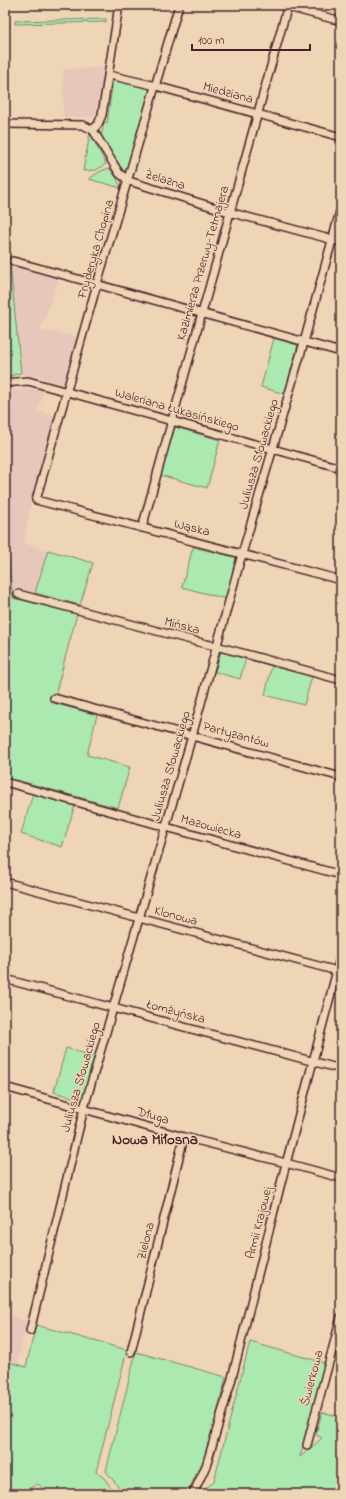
<svg xmlns="http://www.w3.org/2000/svg" width="346" height="1499" viewBox="0 0 346 1499" font-family="'Indie Flower',sans-serif">
	<style>
		.built { fill: #e6c7ba }
		.green { fill: #ace9b0; stroke: #7b846e }
		.lines { fill: none; stroke-linecap: round; stroke-linejoin: round }
		.minor-casing { stroke: #4a1f2b; stroke-width: 10 }
		.minor { stroke: #edd5b5; stroke-width: 7 }
		.labels { text-anchor: middle; dominant-baseline: central; stroke-width: 3; stroke-linejoin: round; paint-order: stroke }
		.street-label { font-size: 13px; fill: #4a1f2b; stroke: #edd5b5 }
		.quarter-label { font-size: 15px; font-weight: bold; fill: #4a1f2b; stroke: #edd5b5 }
	</style>
	<rect width="100%" height="100%" fill="#edd5b5"/>
	<filter id="ink" filterUnits="userSpaceOnUse"><feTurbulence type="fractalNoise" baseFrequency=".025" numOctaves="2"/><feDisplacementMap in="SourceGraphic" scale="8" xChannelSelector="R" yChannelSelector="G"/><feConvolveMatrix kernelMatrix="1 2 1 2 8 2 1 2 1" color-interpolation-filters="sRGB"/></filter>
	<g filter="url(#ink)">
		<path class="built" d="M 105,68 L 98,114 L 94,117 L 63,117 L 63,69 Z
			M 10,266 L 59,280 L 40,330 L 79,337 L 67,386 L 21,373 Z
			M 32,389 L 44,391 L 38,411 L 57,416 L 32,497 L 24,543 L 48,550 L 35,593 L 15,588 L 13,600 L 5,531 L 5,390 Z
			M 5,1315 L 27,1321 L 17,1364 L 5,1361 Z"/>
		<path class="green" d="M 106,19 L 106,22 L 15,24 L 15,21 Z
			M 113,80 L 151,88 L 126,175 L 101,138 L 104,122 L 107,123 Z
			M 90,133 L 106,164 L 96,170 L 83,171 Z
			M 109,168 L 116,177 L 121,188 L 89,179 L 99,172 Z
			M 5,198 L 9,255 L 21,373 L 5,377 Z
			M 274,338 L 298,345 L 285,394 L 261,387 Z
			M 175,427 L 220,440 L 207,488 L 160,475 Z
			M 5,531 L 13,598 L 77,614 L 53,703 L 97,715 L 87,755 L 130,767 L 118,808 L 17,780 L 5,786 Z
			M 193,547 L 238,558 L 226,599 L 182,587 Z
			M 48,550 L 93,563 L 80,605 L 35,593 Z
			M 221,652 L 246,658 L 240,679 L 215,672 Z
			M 272,665 L 312,676 L 304,705 L 265,695 Z
			M 33,794 L 75,805 L 62,847 L 21,834 Z
			M 66,1048 L 95,1057 L 83,1100 L 54,1092 Z
			M 36,1325 L 127,1350 L 96,1472 L 104,1478 L 116,1494 L 49,1494 L 38,1484 L 17,1494 L 5,1494 L 5,1361 L 26,1367 Z
			M 250,1342 L 325,1363 L 300,1457 L 322,1438 L 316,1435 L 322,1412 L 341,1417 L 341,1494 L 200,1494 L 214,1481 Z
			M 136,1352 L 226,1377 L 206,1457 L 199,1468 L 187,1494 L 124,1494 L 106,1471 Z"/>
		<g class="lines">
			<defs>
				<path id="minor" d="M 179,5 L 97,284 L 36,500 L 341,580
					M 280,5 L 341,21
					M 109,75 L 156,86 L 341,137
					M 5,124 L 83,125 L 93,130 L 119,173 L 129,181 L 229,212 L 341,242
					M 93,130 L 98,124 L 102,115 L 119,5
					M 13,261 L 341,352
					M 5,383 L 28,381 L 341,468
					M 142,528 L 288,5
					M 18,594 L 206,644 L 216,646 L 341,680
					M 54,698 L 341,777
					M 5,782 L 166,827 L 341,875
					M 5,882 L 341,972
					M 5,979 L 341,1069
					M 5,1087 L 184,1137 L 286,1163 L 341,1178
					M 30,1331 L 84,1108 L 192,736 L 242,554 L 304,342 L 341,208
					M 131,1352 L 184,1137
					M 307,1445 L 341,1317
					M 193,1494 L 206,1466 L 231,1382 L 282,1179 L 341,955"/>
			</defs>
			<use href="#minor" class="minor-casing"/>
			<use href="#minor" class="minor"/>
		</g>
	</g>
	<g class="labels">
		<g class="street-label">
			<text transform="translate(228 93) rotate(15)">Miedziana</text>
			<text transform="translate(165 180) rotate(17)">Żelazna</text>
			<text transform="translate(96 249) rotate(-74)">Fryderyka Chopina</text>
			<text transform="translate(203 263) rotate(-74)">Kazimierza Przerwy-Tetmajera</text>
			<text transform="translate(177 410) rotate(16)">Waleriana Łukasińskiego</text>
			<text transform="translate(259 454) rotate(-74)">Juliusza Słowackiego</text>
			<text transform="translate(192 528) rotate(14)">Wąska</text>
			<text transform="translate(182 626) rotate(15)">Mińska</text>
			<text transform="translate(236 735) rotate(15)">Partyzantów</text>
			<text transform="translate(171 766) rotate(-74)">Juliusza Słowackiego</text>
			<text transform="translate(211 827) rotate(15)">Mazowiecka</text>
			<text transform="translate(176 916) rotate(15)">Klonowa</text>
			<text transform="translate(176 1012) rotate(15)">Łomżyńska</text>
			<text transform="translate(81 1077) rotate(-74)">Juliusza Słowackiego</text>
			<text transform="translate(153 1116) rotate(16)">Długa</text>
			<text transform="translate(259 1223) rotate(-76)">Armii Krajowej</text>
			<text transform="translate(146 1241) rotate(-76)">Zielona</text>
			<text transform="translate(312 1378) rotate(-75)">Świerkowa</text>
		</g>
		<g class="quarter-label">
			<text x="155" y="1140">Nowa Miłosna</text>
		</g>
	</g>
	<rect width="346" height="1499" fill="none" stroke="#edd5b5" stroke-width="20"/>
	<rect x="10" y="10" width="326" height="1479" fill="none" stroke="#4a1f2b" stroke-width="1.5" filter="url(#ink)"/>
	<path d="M192 44v6h118v-6" fill="none" stroke="#4a1f2b" stroke-width="2"/>
	<text x="198" y="44" font-size="12" fill="#4a1f2b" stroke="#edd5b5" stroke-width="3" paint-order="stroke">100 m</text>
</svg>
